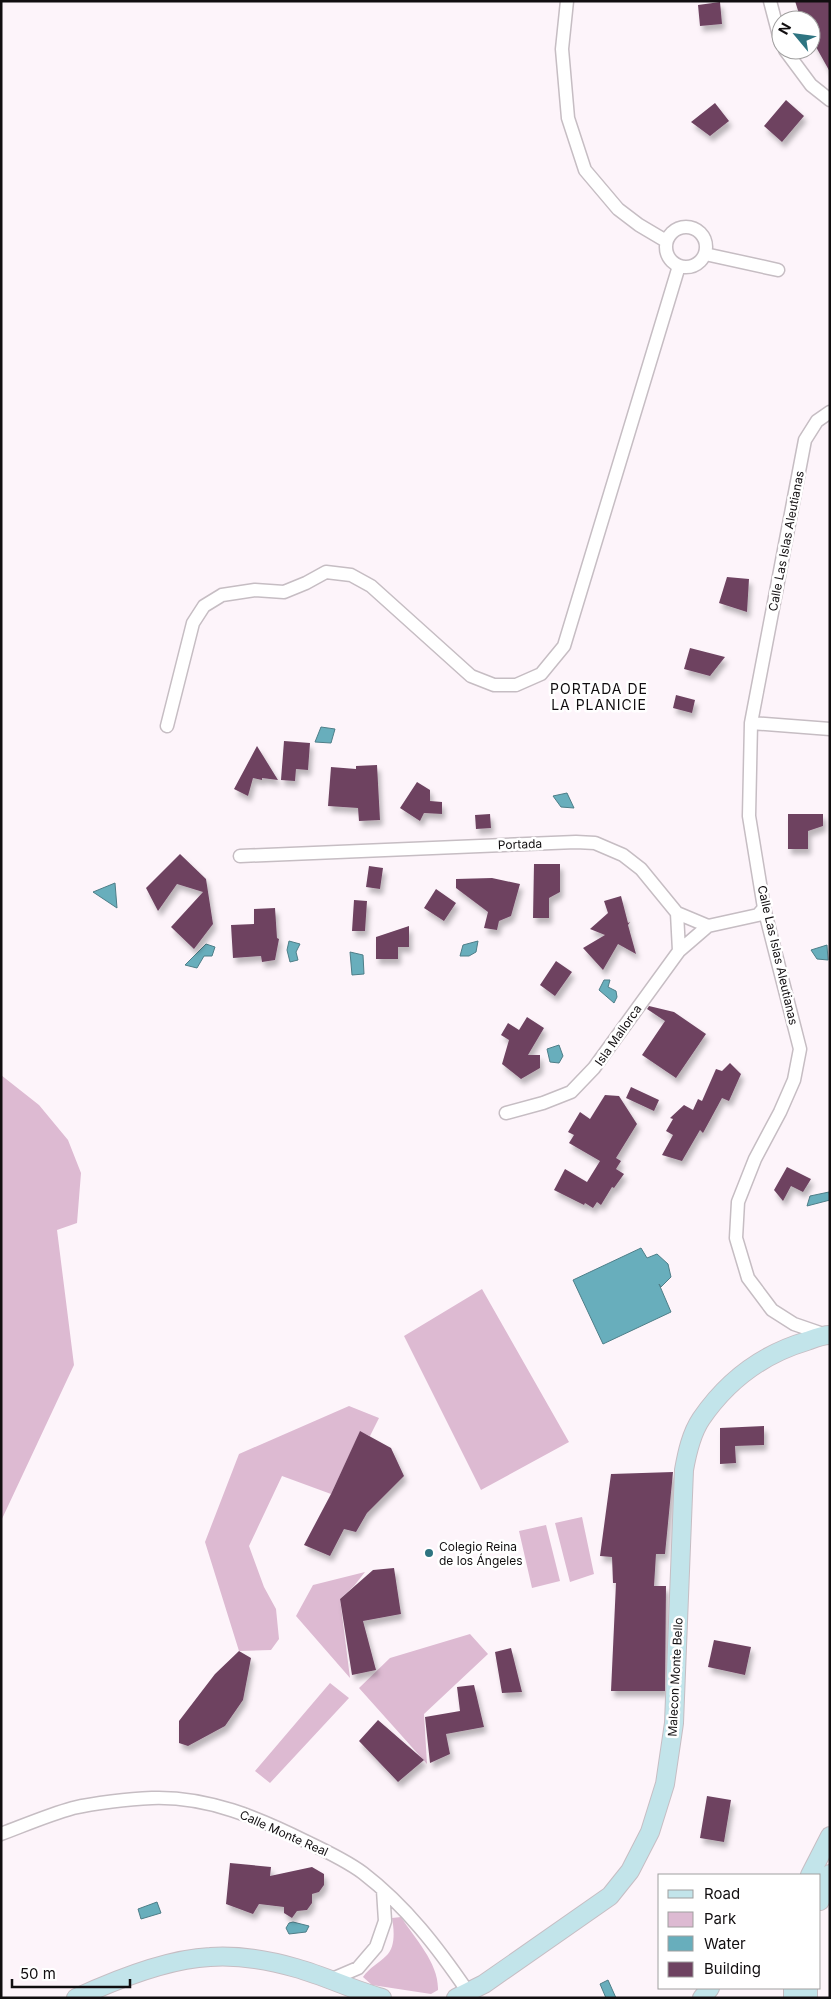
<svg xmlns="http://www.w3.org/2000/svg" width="831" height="1999" viewBox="0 0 831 1999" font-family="Inter,sans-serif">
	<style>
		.green { fill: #ddbad2 }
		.water { fill: #68aebc; stroke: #4e7e88 }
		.building { fill: #6e4361; filter: url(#shadow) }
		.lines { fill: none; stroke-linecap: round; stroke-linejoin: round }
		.street-casing { stroke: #c6bdc3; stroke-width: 15 }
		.secondary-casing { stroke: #c6bdc3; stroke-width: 20 }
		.street { stroke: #fff; stroke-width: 12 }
		.secondary { stroke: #c2e4ea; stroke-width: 18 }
		.poi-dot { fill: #2e7481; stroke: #fff; stroke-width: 2 }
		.labels { text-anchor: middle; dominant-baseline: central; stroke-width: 5; stroke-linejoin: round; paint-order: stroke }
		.street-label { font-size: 12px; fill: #110e10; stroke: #fff }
		.poi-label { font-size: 12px; fill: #110e10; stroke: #fff; text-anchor: start }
		.neighbourhood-label { font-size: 14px; letter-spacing: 1px; fill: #110e10; stroke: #fff }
	</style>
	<defs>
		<filter id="shadow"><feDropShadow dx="3" dy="5.5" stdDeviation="2.5" flood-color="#0004"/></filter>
	</defs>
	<rect width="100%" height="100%" fill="#fdf4fa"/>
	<path class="green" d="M 1,1075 L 39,1105 L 68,1140 L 81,1173 L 77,1223 L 57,1230 L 74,1365 L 1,1521 Z
		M 482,1289 L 569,1442 L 481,1490 L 404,1336 Z
		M 349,1406 L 379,1418 L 370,1436 L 360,1432 L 331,1494 L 282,1476 L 249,1546 L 264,1587 L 276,1609 L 279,1639 L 271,1650 L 239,1651 L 205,1542 L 239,1454 Z
		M 582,1517 L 594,1574 L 570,1582 L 555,1523 Z
		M 546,1525 L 560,1581 L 532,1588 L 519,1531 Z
		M 365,1572 L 354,1586 L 340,1599 L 350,1678 L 296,1616 L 313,1585 Z
		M 470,1634 L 488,1654 L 424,1714 L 427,1764 L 359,1688 L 390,1658 Z
		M 330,1683 L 349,1698 L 270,1783 L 255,1771 Z
		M 401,1917 C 415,1939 439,1963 438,1990 L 431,1994 L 372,1985 L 363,1977 C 370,1967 378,1964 386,1956 C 396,1947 394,1929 392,1918 Z"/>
	<path class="water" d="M 321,727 L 335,729 L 331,743 L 315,742 Z
		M 567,793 L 574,808 L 561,807 L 553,796 Z
		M 115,883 L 117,908 L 93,892 Z
		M 289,941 L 300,944 L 296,952 L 298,960 L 290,962 L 287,950 Z
		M 478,941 L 476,952 L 469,956 L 460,956 L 463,945 Z
		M 206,944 L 215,947 L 212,956 L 204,956 L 197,968 L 185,965 Z
		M 827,945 L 828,960 L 817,959 L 811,950 Z
		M 350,952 L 363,955 L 364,974 L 352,975 Z
		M 604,980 L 610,980 L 608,987 L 616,991 L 617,997 L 614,1003 L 599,990 Z
		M 559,1045 L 563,1056 L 559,1063 L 550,1062 L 547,1049 Z
		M 829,1192 L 830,1200 L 807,1206 L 810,1196 Z
		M 641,1248 L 647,1258 L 657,1254 L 668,1264 L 671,1277 L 661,1287 L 659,1284 L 671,1312 L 603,1344 L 573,1280 Z
		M 157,1902 L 161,1913 L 141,1919 L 138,1909 Z
		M 293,1922 L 309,1926 L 306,1932 L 289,1934 L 286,1928 L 289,1923 Z
		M 608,1980 L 616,1998 L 606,1998 L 600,1984 Z"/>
	<path class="building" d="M 795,1 L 830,1 L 830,72 L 811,38 L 811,20 L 801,20 Z
		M 720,2 L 722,24 L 700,26 L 698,5 Z
		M 786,100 L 804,116 L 782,142 L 764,126 Z
		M 715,103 L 729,121 L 710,136 L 691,122 Z
		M 727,577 L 749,579 L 747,612 L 719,603 Z
		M 690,648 L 725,657 L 710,676 L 684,669 Z
		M 676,695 L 695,700 L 692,713 L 673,708 Z
		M 284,741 L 310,743 L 308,770 L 296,769 L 295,781 L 281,780 Z
		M 257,746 L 278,780 L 262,778 L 262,780 L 253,778 L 248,796 L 234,789 Z
		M 377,765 L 380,820 L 359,821 L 358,808 L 328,806 L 331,767 L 356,769 L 356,766 Z
		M 417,782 L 430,790 L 430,801 L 442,802 L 442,814 L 424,813 L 420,821 L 400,808 Z
		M 490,814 L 491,828 L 476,829 L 475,815 Z
		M 788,814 L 823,814 L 823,826 L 808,831 L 808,849 L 788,849 Z
		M 180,854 L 206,879 L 213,924 L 194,949 L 171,927 L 203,892 L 177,884 L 158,911 L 146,888 Z
		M 534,864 L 560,864 L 560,892 L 549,898 L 549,918 L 533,918 Z
		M 369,866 L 383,868 L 380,889 L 366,887 Z
		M 492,878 L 520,884 L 511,916 L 499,921 L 497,930 L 484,928 L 488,912 L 456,888 L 456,879 Z
		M 436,889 L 456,903 L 444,921 L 424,908 Z
		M 621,896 L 628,923 L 630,922 L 628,925 L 636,954 L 618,944 L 603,970 L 583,948 L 605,935 L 590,929 L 608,913 L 604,901 Z
		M 354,900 L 367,901 L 365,931 L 352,931 Z
		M 275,908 L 277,938 L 279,939 L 275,960 L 262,962 L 261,956 L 233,958 L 231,925 L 254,924 L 254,909 Z
		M 409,926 L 409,947 L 398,947 L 398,959 L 376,959 L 376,937 Z
		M 556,961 L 572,972 L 555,996 L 540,985 Z
		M 649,1006 L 674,1012 L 706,1034 L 676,1078 L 642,1055 L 665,1021 L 647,1009 Z
		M 527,1017 L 544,1028 L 528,1055 L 540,1055 L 540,1068 L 521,1079 L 502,1064 L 509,1040 L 501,1035 L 508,1023 L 519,1030 Z
		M 730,1063 L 741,1074 L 729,1101 L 722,1098 L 703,1133 L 700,1130 L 682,1161 L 662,1155 L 673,1135 L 666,1131 L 673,1119 L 670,1118 L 684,1105 L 693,1110 L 698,1099 L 702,1101 L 716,1069 L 722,1071 Z
		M 631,1087 L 659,1100 L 654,1111 L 626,1098 Z
		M 605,1095 L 619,1096 L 637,1124 L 616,1158 L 621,1161 L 616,1169 L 624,1174 L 614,1188 L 612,1187 L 601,1205 L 597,1202 L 593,1208 L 585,1203 L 584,1205 L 554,1190 L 565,1169 L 587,1182 L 600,1161 L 569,1143 L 574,1135 L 568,1132 L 580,1112 L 590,1119 Z
		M 787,1167 L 811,1179 L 803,1192 L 791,1186 L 783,1201 L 774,1190 Z
		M 764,1426 L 764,1445 L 735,1446 L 736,1463 L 720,1464 L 720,1428 Z
		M 360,1431 L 391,1448 L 404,1476 L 367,1513 L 356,1532 L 344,1529 L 330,1556 L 304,1545 L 331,1494 Z
		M 673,1472 L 665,1554 L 656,1554 L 654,1586 L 666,1586 L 665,1691 L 611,1691 L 616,1583 L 613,1583 L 612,1557 L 600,1556 L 611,1474 Z
		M 394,1568 L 401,1614 L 363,1621 L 376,1670 L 352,1675 L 340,1599 L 373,1570 Z
		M 714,1640 L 751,1647 L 745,1675 L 708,1667 Z
		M 511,1648 L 522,1692 L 502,1693 L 495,1652 Z
		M 239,1651 L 251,1658 L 243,1700 L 225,1726 L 188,1746 L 179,1743 L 179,1721 L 215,1674 Z
		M 474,1685 L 484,1727 L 446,1734 L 450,1754 L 430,1763 L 425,1717 L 460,1711 L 457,1687 Z
		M 378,1720 L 424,1760 L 398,1782 L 359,1741 Z
		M 707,1796 L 731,1800 L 724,1842 L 700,1838 Z
		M 230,1863 L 271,1867 L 270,1876 L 312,1867 L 324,1874 L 324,1885 L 319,1892 L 312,1894 L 312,1903 L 307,1910 L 297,1911 L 292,1918 L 284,1913 L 284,1907 L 259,1904 L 253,1914 L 226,1904 Z"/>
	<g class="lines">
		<defs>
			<path id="street" d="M 567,1 L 562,49 L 568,118 L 585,170 L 618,209 L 639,225 L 666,241
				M 770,1 L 781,43
				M 785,50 L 811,85 L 830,100
				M666 247a20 20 0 1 1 40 0a20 20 0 1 1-40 0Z
				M 705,254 L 778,270
				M 751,723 L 830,729
				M 167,726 L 193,623 L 204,606 L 222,595 L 255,590 L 284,592 L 306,583 L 326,572 L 351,575 L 371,586 L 471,676 L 494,685 L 516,685 L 541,674 L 564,646 L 679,266
				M 240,856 L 576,842 L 595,843 L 623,855 L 641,869 L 677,913 L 708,926 L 758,915 L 764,908
				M 677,913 L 679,951
				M 506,1113 L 543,1103 L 571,1092 L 594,1068 L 679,951 L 708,926
				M 826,1335 L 794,1324 L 772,1310 L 748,1278 L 736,1238 L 738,1202 L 755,1159 L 780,1112 L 794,1080 L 800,1049 L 764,908 L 749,816 L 751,723 L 805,440 L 817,421 L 830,412
				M 1,1834 C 25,1825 48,1815 73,1808 C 94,1803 129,1799 152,1798 C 207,1796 259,1818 307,1842 C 326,1851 347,1861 363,1873 C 406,1906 438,1948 468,1992
				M 330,1980 L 358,1968 L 376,1947 L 385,1921 L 383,1890"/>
			<path id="secondary" d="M 810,1875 L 830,1836
				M 820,1901 L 830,1874
				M 808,1988 L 808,1998
				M 76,1998 C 115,1980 166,1959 210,1957 C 239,1955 268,1960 296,1968 C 325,1976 353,1990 382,1998
				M 456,1998 L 484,1984 L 610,1896 L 630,1871 L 650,1832 L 665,1784 L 674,1723 L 684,1470 C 687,1453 691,1434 701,1419 C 727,1381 763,1354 807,1341 C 815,1338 822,1335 830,1335
				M 702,1998 L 710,1988
				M 793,1998 L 793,1988"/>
		</defs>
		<use href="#street" class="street-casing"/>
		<use href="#secondary" class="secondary-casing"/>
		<use href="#street" class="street"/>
		<use href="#secondary" class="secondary"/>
	</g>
	<circle class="poi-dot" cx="429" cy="1553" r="5"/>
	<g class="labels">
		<g class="street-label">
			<text transform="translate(786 541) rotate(-79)">Calle Las Islas Aleutianas</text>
			<text transform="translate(520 844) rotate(-2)">Portada</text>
			<text transform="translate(778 955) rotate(77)">Calle Las Islas Aleutianas</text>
			<text transform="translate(618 1035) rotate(-55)">Isla Mallorca</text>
			<text transform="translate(675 1677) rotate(-87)">Malecon Monte Bello</text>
			<text transform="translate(284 1833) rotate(24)">Calle Monte Real</text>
		</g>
		<g class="poi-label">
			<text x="439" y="1546">Colegio Reina<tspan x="439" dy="14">de los Ángeles</tspan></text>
		</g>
		<g class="neighbourhood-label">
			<text x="599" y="688">PORTADA DE<tspan x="599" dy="16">LA PLANICIE</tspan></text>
		</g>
	</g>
	<rect width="831" height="1999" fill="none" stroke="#110e10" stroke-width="5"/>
	<rect x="658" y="1874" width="162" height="115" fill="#ffffff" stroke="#a09f9f"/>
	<rect x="668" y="1890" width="25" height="8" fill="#c2e4ea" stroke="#a09f9f"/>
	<text x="704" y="1899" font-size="15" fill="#110e10">Road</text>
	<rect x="668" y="1912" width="25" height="15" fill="#ddbad2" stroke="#a09f9f"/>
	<text x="704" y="1924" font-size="15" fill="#110e10">Park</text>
	<rect x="668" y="1936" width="25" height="15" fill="#68aebc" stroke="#a09f9f"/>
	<text x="704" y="1949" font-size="15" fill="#110e10">Water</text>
	<rect x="668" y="1962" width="25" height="15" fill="#6e4361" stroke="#a09f9f"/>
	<text x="704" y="1974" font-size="15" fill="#110e10">Building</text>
	<g transform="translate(796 35) rotate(299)"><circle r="24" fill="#ffffff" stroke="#a09f9f"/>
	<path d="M0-4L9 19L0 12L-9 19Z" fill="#2e7481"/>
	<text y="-8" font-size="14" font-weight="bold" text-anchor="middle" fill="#110e10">N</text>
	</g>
	<path d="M12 1979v8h118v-8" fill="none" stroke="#110e10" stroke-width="2.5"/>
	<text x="20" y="1979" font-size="15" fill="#110e10" stroke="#ffffff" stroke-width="4" paint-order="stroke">50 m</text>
</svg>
